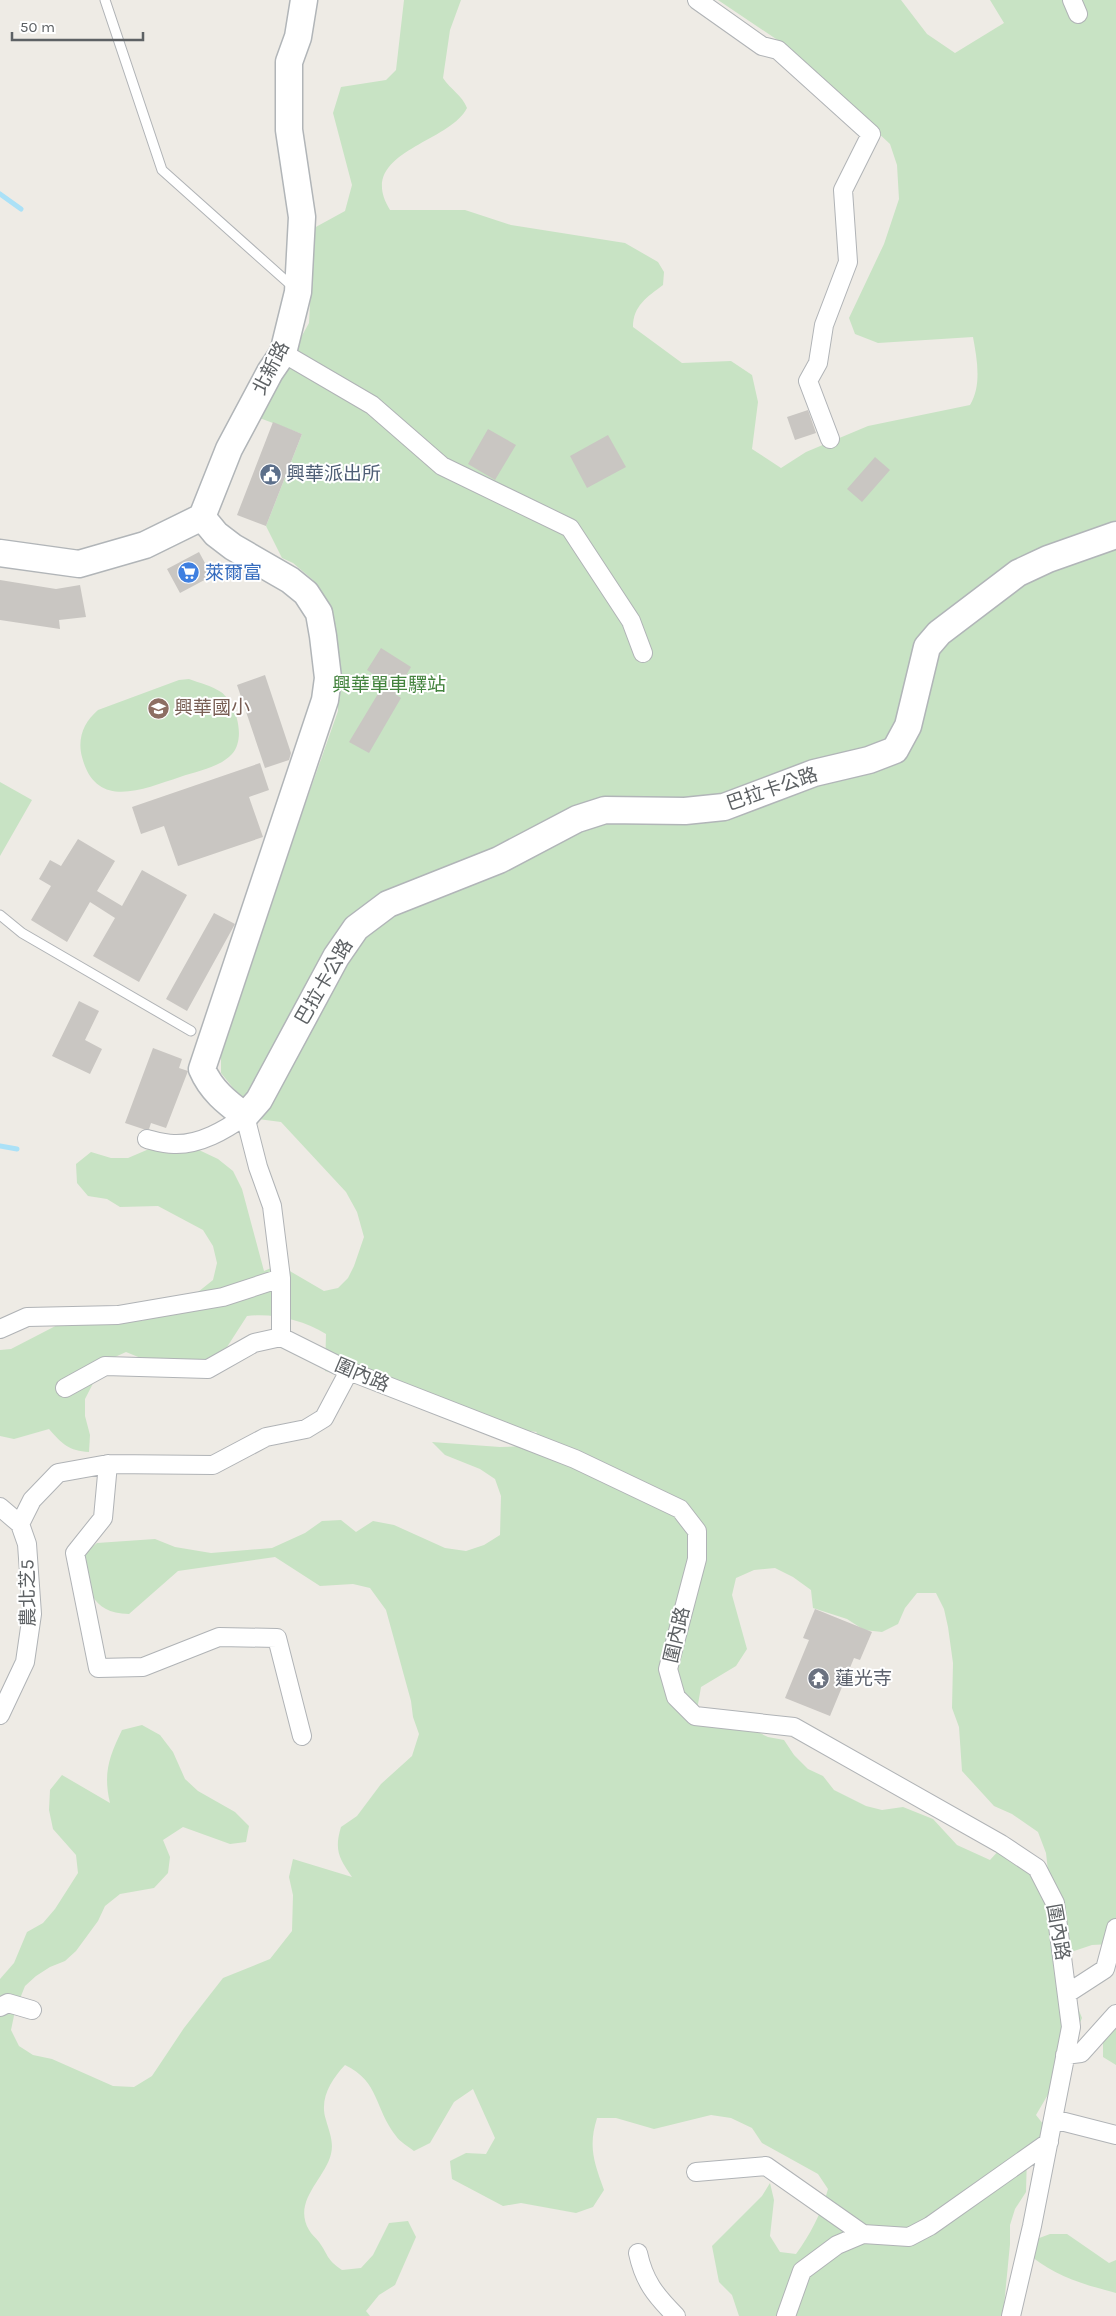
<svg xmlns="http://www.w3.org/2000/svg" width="1116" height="2316" viewBox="0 0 1116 2316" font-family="Karla,'Noto Sans TC',sans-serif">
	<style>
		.green { fill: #c8e3c4; fill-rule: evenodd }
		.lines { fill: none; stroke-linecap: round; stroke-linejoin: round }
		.stream { stroke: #abe1f7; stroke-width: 5 }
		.building { fill: #c9c6c2 }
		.lane-casing { stroke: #b0b3b6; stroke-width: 11 }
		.street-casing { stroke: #b0b3b6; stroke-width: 20 }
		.secondary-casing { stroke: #b1b5b8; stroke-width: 29 }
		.lane { stroke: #fff; stroke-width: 9 }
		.street { stroke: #fff; stroke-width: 18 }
		.secondary { stroke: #fff; stroke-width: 26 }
		.labels { text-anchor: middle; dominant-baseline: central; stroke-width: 4; stroke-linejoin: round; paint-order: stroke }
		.street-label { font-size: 19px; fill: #5d6164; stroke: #fff }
		.service-label { font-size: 19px; fill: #4e5e75; stroke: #fff; text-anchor: start }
		.shop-label { font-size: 19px; fill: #366cbe; stroke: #fff; text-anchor: start }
		.park-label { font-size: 19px; fill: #43833d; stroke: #fff }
		.education-label { font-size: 19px; fill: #785e54; stroke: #fff; text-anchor: start }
		.worship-label { font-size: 19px; fill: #5b616d; stroke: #fff; text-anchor: start }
	</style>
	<rect width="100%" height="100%" fill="#eeebe5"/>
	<path class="green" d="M 404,0 L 461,0 L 450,30 L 443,78 C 451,90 462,95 467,108 C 449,144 354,152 390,210 L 465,210 L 511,225 L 625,243 L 658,262 L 664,272 L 663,285 C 647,297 633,306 633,327 L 682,363 L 731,361 L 752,375 L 758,402 L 752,449 L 781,468 L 806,452 L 868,426 L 970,405 C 982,385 977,359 973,337 L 878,343 L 855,334 L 849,318 L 884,244 L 899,199 L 897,165 L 890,144 L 779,41 L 718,0 L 901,0 L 927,34 L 955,53 L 1004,23 L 990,0 L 1116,0 L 1116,1925 L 1111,1944 L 1092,1945 L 1071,1952 L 1062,1968 L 1082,2018 L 1053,2086 L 1036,2115 L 1047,2129 L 1027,2155 L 1026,2192 L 1015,2209 L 1010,2225 L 1010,2244 L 1003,2316 L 739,2316 L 732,2295 L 719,2282 L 712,2246 L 762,2196 L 770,2183 L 774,2200 L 770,2236 L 780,2252 L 796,2254 C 810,2235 822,2212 828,2189 L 818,2174 L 762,2143 L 752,2128 L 731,2118 L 711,2115 L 654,2129 L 616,2118 L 597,2118 C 588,2147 594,2162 604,2190 L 593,2207 L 576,2213 L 521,2203 L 503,2206 L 452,2179 L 450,2161 L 466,2153 L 486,2154 L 495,2138 L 473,2089 L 454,2102 L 430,2143 L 414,2151 C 408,2146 400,2142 396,2136 C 374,2108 380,2082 345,2065 C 331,2080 319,2099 326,2120 C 329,2131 334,2142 331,2154 C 325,2179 292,2201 309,2230 C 311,2234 316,2238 319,2242 C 329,2256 326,2259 342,2270 L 361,2268 L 373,2255 L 389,2223 L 408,2221 L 416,2237 L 395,2285 L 379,2295 L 366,2311 L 370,2316 L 0,2316 L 0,1979 L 14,1963 L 27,1932 L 43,1923 L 55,1909 L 78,1873 L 76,1855 L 53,1829 L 49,1810 L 50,1790 L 62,1775 L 110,1803 C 103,1773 109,1757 122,1730 L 142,1725 L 160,1735 L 173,1752 L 185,1779 L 198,1791 L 235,1812 L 249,1826 L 246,1842 L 230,1844 L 183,1827 L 163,1840 L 170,1857 L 168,1873 L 154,1888 L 120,1894 L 105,1906 L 98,1921 L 76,1951 L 65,1961 L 50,1967 L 36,1976 L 25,1986 L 15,2011 L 11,2030 L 19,2046 L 33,2055 L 52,2059 L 113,2086 L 134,2087 L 152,2076 L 184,2028 L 223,1978 L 270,1959 L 292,1931 L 293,1895 L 289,1877 L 293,1859 L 352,1877 C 339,1858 334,1850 341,1827 L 357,1816 L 381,1784 L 412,1756 L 419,1734 L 413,1717 L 411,1701 L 386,1610 L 370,1588 L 353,1584 L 320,1586 L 275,1557 L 178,1571 L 129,1614 C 89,1613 88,1587 82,1555 L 97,1543 L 155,1539 L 175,1547 L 211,1553 L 272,1548 L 305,1533 L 322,1521 L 341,1520 L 356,1532 L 373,1521 L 394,1525 L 445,1548 L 466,1551 L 484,1545 L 500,1535 L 501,1496 L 495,1479 L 480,1469 L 445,1455 L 432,1442 L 500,1447 L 528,1446 L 537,1432 L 520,1430 L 341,1374 L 325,1371 L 326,1334 C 303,1320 274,1313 247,1316 L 227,1347 L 211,1357 L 192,1364 L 153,1363 L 126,1352 L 104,1362 L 85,1399 L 85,1416 L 90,1435 L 89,1452 C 69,1451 62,1444 49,1429 L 14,1439 L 0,1436 L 0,1350 L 11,1349 L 69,1319 L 142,1321 L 160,1312 L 174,1298 L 198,1292 L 213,1280 L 217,1263 L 213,1246 L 203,1230 L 158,1206 L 120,1207 L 107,1199 L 88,1196 L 77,1183 L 76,1164 L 91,1152 L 111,1158 L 128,1158 L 163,1143 L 182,1142 L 218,1159 L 233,1171 L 242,1189 L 264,1271 L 276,1266 L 288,1270 L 324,1291 L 338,1288 L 348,1278 L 354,1266 L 364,1237 L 357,1212 L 346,1192 L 281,1122 L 258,1119 L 221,1073 L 221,1043 L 338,711 L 338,663 L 313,580 L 293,563 L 282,558 L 266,526 L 302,434 L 257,417 L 309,323 L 314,228 L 345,211 L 352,185 L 333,113 L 341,87 L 386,80 L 396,70 ZM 775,1568 L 793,1577 L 811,1590 L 813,1608 L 847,1619 L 864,1630 L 882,1632 L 898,1624 L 905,1608 L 917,1593 L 936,1593 L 944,1609 L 948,1627 L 953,1663 L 952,1708 L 959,1727 L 962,1771 L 994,1806 L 1012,1814 L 1038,1832 L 1046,1853 L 1048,1871 L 1001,1848 L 990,1860 L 957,1845 L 933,1819 L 903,1807 L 882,1810 L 866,1806 L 834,1790 L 823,1776 L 808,1769 L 794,1755 L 784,1740 L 768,1737 L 732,1720 L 697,1710 L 701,1687 L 736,1666 L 747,1649 L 732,1595 L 736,1578 L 754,1570 Z
		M 189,679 C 200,683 212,686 221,692 C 237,704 246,739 232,754 C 219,768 197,771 180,777 C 143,789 96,811 82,757 C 77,738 84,722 98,710 L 179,680 Z
		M 0,782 L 32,800 L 0,856 Z
		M 1116,2023 L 1116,2065 L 1103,2057 L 1103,2040 Z
		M 1050,2234 L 1067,2234 L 1109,2263 L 1116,2260 L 1116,2293 C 1086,2285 1057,2277 1032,2257 L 1034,2240 Z"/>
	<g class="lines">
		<path class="stream" d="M 0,194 L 21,209
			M 0,1146 L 17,1149"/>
	</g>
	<path class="building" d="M 808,410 L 816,433 L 795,440 L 787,417 Z
		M 273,422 L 302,434 L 266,526 L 237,515 Z
		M 488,429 L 516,445 L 495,480 L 468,464 Z
		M 608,435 L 626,467 L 587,488 L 570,456 Z
		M 875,457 L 890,470 L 862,502 L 847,489 Z
		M 199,552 L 212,576 L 180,593 L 167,569 Z
		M 0,580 L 56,589 L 80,585 L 86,617 L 59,620 L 60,629 L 0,620 Z
		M 381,648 L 411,667 L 395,694 L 401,698 L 369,753 L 349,742 L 385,682 L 367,670 Z
		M 265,675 L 291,753 L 289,760 L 265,768 L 237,685 Z
		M 260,763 L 269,790 L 249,797 L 263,837 L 178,866 L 164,826 L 141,834 L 132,807 Z
		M 78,839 L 115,861 L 97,891 L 122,906 L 142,870 L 187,895 L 139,982 L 93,956 L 115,918 L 90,902 L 67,942 L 31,920 L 51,886 L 39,879 L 50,860 L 61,866 Z
		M 214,913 L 235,924 L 187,1011 L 166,999 Z
		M 79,1001 L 99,1011 L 85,1040 L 102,1049 L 90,1074 L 52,1056 Z
		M 153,1048 L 182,1059 L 179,1068 L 188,1071 L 166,1128 L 151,1123 L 149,1129 L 143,1129 L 125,1123 Z
		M 815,1609 L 872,1632 L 860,1660 L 854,1658 L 830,1716 L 785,1698 L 809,1640 L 803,1638 Z"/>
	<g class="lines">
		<defs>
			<path id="lane" d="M 105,0 L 162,170 L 293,287
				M 0,915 L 22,933 L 191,1031"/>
			<path id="street" d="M 697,0 L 762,46 L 778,50 L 871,134 L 843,190 L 848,262 L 824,325 L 818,363 L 808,381 L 830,439
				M 1072,0 L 1078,14
				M 283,353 L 372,405 L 442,466 L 570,528 L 631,621 L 643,653
				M 147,1139 C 155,1141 165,1144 174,1144 C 200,1145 225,1130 245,1116 L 258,1167 L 272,1206 L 281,1278 L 281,1337 L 349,1371 L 575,1459 L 680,1509 L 697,1531 L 697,1559 L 668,1669 L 676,1697 L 695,1716 L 794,1727 L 1001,1844 L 1037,1868 L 1055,1903 L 1071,2027 L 1032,2226 L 1011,2316
				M 0,1329 L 27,1317 L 118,1315 L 223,1297 L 281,1278
				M 65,1388 L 105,1366 L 208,1369 L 254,1343 L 281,1337
				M 108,1464 L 103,1518 L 75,1553 L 98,1668 L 143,1667 L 219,1637 L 277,1638 L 302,1736
				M 0,1507 L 20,1524 L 27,1544 L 32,1614 L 25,1662 L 0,1715
				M 20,1524 L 32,1500 L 58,1473 L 108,1464 L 213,1465 L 266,1437 L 306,1429 L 324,1418 L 349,1371
				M 1068,1993 L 1105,1969 L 1116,1928
				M 0,2007 L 8,2003 L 32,2010
				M 1065,2055 L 1081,2053 L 1116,2014
				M 1053,2119 L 1116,2135
				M 696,2172 L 766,2166 L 863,2234
				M 638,2253 C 644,2281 655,2295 676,2316
				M 786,2316 L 802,2271 L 837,2245 L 863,2234 L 909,2237 L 930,2226 L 1049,2142"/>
			<path id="secondary" d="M 202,517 L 216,534 L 233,547 L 290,580 L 306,593 L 319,613 L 323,636 L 328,678 L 325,700 L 202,1069 C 211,1090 226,1102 245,1116 L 259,1100 L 336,957 L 356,928 L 388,904 L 499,860 L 577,819 L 605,810 L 685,811 L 724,807 L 814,773 L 869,760 L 895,750 L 908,726 L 927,647 L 939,633 L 1018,573 L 1048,559 L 1116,535
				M 0,553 L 79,564 L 145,545 L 202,517 L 229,449 L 270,372 L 283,353 L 298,292 L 302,217 L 289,130 L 289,62 L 298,37 L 304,0"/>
		</defs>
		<use href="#lane" class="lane-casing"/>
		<use href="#street" class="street-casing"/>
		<use href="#secondary" class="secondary-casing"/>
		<use href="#lane" class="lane"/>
		<use href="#street" class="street"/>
		<use href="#secondary" class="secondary"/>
	</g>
	<defs>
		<symbol id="civic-disc" viewBox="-11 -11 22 22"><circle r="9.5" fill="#5c6f8a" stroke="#fff"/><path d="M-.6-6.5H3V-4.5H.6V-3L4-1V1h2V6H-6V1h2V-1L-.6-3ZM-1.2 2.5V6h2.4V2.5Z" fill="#fff"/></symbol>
		<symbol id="supermarket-disc" viewBox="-11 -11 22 22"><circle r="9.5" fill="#3f7fe0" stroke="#fff"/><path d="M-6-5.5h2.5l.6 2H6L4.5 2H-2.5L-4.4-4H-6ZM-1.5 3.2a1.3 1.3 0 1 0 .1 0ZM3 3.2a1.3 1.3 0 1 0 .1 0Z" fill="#fff"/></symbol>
		<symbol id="school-disc" viewBox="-11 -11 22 22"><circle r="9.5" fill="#8d6e63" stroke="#fff"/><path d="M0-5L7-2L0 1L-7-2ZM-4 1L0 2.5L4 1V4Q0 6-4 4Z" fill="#fff"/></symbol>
		<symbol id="temple-disc" viewBox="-11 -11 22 22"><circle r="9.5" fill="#6b7280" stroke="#fff"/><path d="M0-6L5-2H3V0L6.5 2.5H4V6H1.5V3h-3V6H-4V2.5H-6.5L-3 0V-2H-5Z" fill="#fff"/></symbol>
	</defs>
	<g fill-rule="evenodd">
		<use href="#civic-disc" x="258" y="462" width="25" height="25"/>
		<use href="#supermarket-disc" x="176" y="560" width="25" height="25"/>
		<use href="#school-disc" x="146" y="696" width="25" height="25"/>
		<use href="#temple-disc" x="806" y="1666" width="25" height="25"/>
	</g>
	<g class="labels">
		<g class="street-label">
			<text transform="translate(271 368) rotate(-63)">北新路</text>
			<text transform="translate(772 789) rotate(-19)">巴拉卡公路</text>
			<text transform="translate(324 982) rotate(-60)">巴拉卡公路</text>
			<text transform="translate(362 1375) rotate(23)">圍內路</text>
			<text transform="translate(28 1593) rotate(-91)">農北芝5</text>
			<text transform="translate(677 1635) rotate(-77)">圍內路</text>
			<text transform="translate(1058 1932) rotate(80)">圍內路</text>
		</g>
		<g class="service-label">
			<text x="286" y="474">興華派出所</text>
		</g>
		<g class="shop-label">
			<text x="205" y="573">萊爾富</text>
		</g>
		<g class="park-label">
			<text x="389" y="685">興華單車驛站</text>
		</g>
		<g class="education-label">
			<text x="174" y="708">興華國小</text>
		</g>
		<g class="worship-label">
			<text x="835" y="1679">蓮光寺</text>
		</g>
	</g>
	<path d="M12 32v8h131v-8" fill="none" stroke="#5d6164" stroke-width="2.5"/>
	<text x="20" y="32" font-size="15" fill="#5d6164" stroke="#ffffff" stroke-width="4" paint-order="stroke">50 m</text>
</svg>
